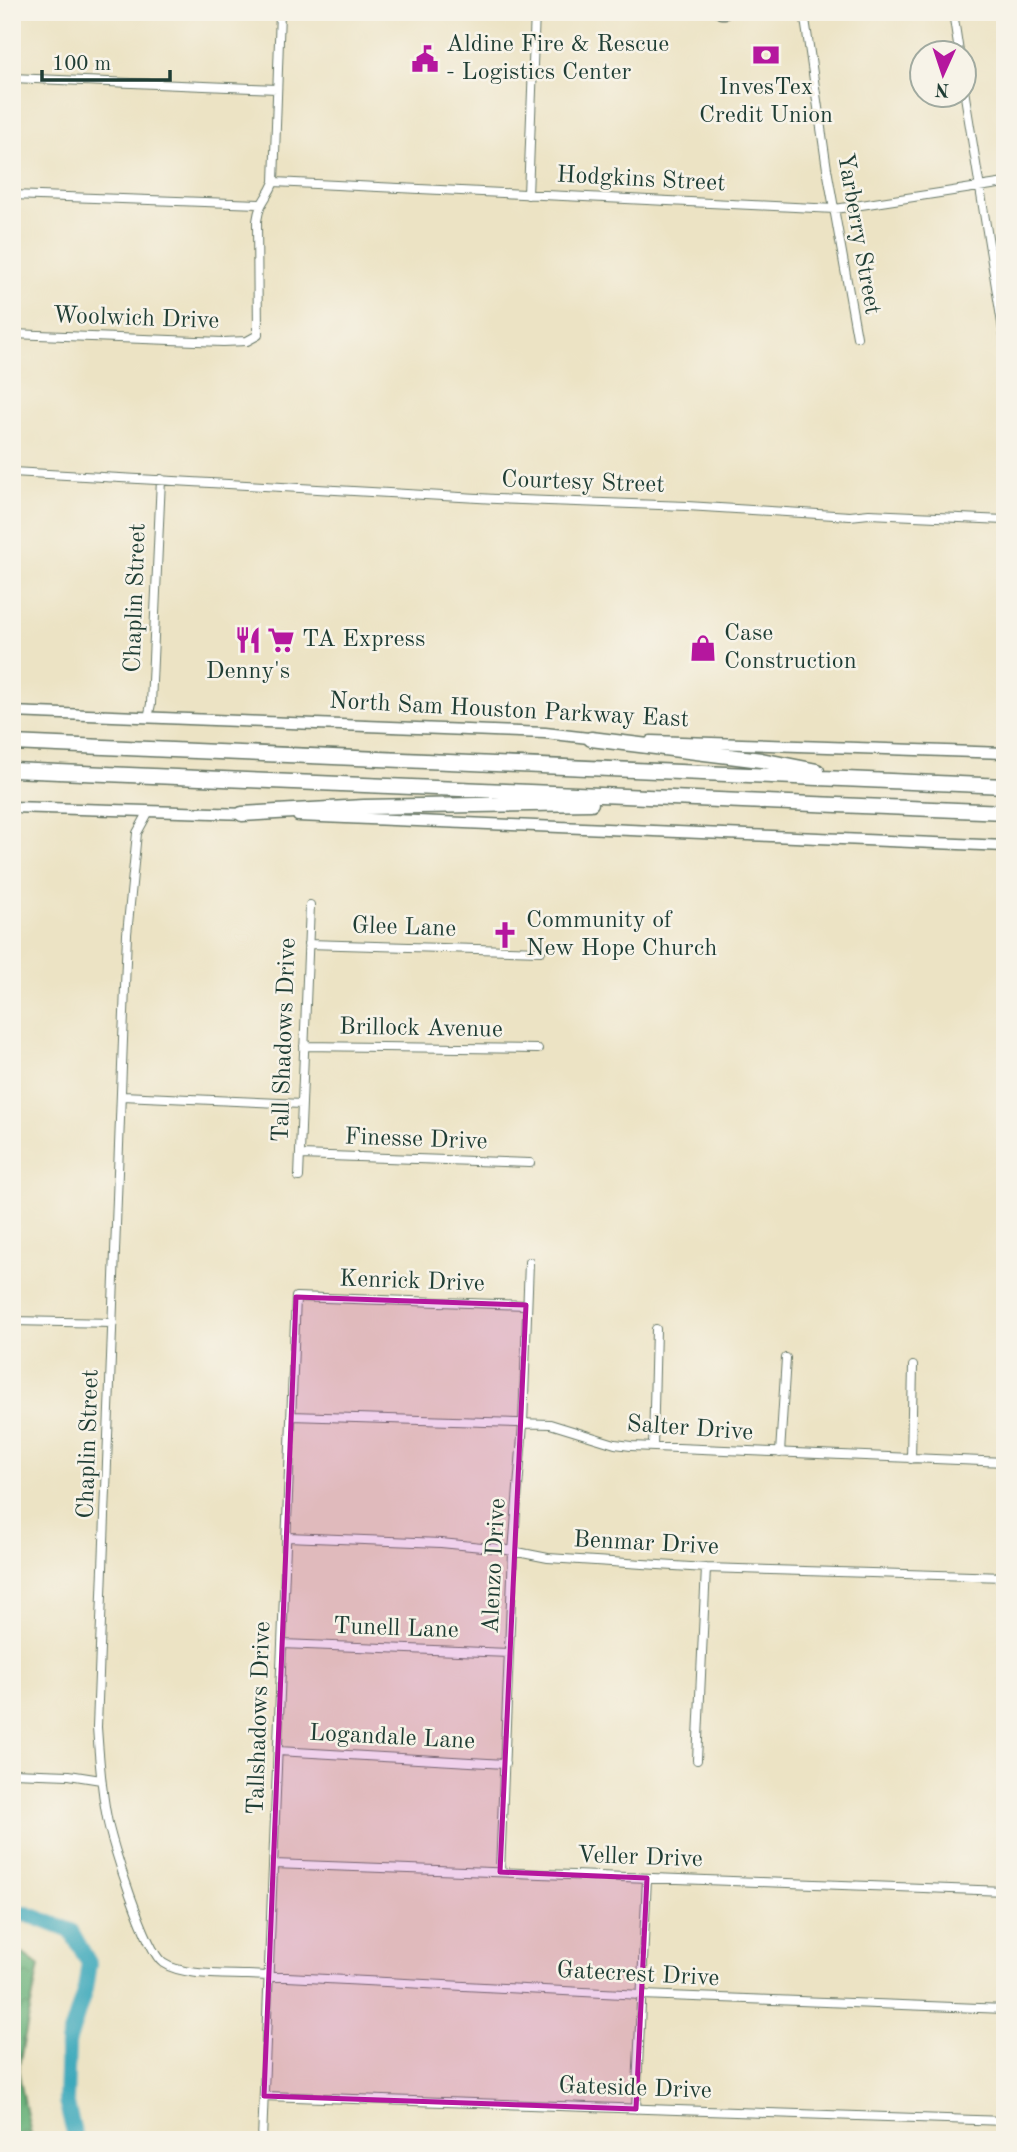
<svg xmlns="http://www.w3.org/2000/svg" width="1017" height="2152" viewBox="0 0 1017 2152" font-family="'Old Standard TT',serif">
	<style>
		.forest { fill: url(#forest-crowns); stroke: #447756; stroke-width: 2 }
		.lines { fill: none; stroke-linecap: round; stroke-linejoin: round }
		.river { stroke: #3ca9bb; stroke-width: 16 }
		.minor-casing { stroke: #677766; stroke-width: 10 }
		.secondary-casing { stroke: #677766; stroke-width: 13 }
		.primary-casing { stroke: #677766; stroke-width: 15 }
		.motorway-casing { stroke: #677766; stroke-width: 17 }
		.minor { stroke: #fff; stroke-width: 8 }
		.secondary { stroke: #fff; stroke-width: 10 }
		.primary { stroke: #fff; stroke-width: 12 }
		.motorway { stroke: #fff; stroke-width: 14 }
		.marked { fill: #b5179e; fill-opacity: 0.2; stroke: #b5179e; stroke-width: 5; stroke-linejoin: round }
		.labels { text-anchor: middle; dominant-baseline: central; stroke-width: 5; stroke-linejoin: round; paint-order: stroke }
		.poi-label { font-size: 24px; fill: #1f3d34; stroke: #f7f3e8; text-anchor: start }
		.street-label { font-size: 24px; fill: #1f3d34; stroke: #f7f3e8 }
	</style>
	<defs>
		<pattern id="forest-crowns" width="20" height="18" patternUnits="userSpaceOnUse" patternTransform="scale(1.75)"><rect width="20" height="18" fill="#68b179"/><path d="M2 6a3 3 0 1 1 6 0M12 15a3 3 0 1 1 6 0" fill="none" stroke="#559164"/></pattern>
	</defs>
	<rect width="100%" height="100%" fill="#f7f3e8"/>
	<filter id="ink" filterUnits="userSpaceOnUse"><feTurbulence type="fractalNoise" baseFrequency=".0143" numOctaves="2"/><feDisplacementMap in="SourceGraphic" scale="14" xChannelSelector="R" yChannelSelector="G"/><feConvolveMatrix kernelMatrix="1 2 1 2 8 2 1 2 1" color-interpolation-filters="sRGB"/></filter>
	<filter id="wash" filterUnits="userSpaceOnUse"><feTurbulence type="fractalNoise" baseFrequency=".00686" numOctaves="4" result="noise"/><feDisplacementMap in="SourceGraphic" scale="28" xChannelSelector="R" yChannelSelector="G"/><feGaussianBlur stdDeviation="1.57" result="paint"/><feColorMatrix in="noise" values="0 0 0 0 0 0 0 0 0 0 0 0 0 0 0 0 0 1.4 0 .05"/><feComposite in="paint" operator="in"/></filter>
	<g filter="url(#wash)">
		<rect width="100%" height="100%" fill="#ece3c4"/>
		<path class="forest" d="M 12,1953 L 22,1953 L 39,1966 L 18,2070 L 32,2140 L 12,2140 Z"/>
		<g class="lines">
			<path class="river" d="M 12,1914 L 27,1914 L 71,1931 L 89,1963 L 85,1989 L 68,2043 L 66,2101 L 76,2140"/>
		</g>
	</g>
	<g filter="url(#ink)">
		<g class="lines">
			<defs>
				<path id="minor" d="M 804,12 L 827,169 L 857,337
					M 953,12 L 959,52
					M 12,51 L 14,12
					M 12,78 L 277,89
					M 964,90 L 1005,342
					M 274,182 L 835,209 L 1005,183
					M 12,195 L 259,204
					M 528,195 L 535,12
					M 12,334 L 223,342 L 247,341 L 258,335 L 257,221 C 260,200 266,201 274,182 L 280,12
					M 12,472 L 496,499 L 687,506 L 850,516 L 869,514 L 1005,520
					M 148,718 L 151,704 L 161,479
					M 149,811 L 137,833 L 127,934 L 97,1727 C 99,1757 101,1788 107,1818 C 111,1842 146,1951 163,1963 C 182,1976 225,1974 248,1975 L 642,1995 L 1005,2009
					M 308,944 L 541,951
					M 304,1046 L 538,1049
					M 122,1096 L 302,1104
					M 300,1155 L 530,1163
					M 299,1177 L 310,905
					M 12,1321 L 113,1323
					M 291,1416 L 550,1424 L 615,1444 L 631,1446 L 1005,1462
					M 653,1447 L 656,1329
					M 780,1453 L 786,1358
					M 911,1459 L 913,1366
					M 287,1537 L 441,1543 L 502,1549 L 548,1558 L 706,1568 L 1005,1577
					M 282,1644 L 509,1653
					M 278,1751 L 505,1764
					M 697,1760 L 706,1568
					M 12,1773 L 69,1775 L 101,1780
					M 273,1864 L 1005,1891
					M 500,1872 L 513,1552 L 523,1424 L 529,1262
					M 264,2096 L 1005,2121
					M 636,2109 L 647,1878
					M 262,2140 L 296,1297 L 526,1305"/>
				<path id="secondary" d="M 12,712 L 545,733 L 597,739
					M 651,741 L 1005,753
					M 12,807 L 247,814
					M 298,816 L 1005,846"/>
				<path id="primary" d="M 721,12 L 725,12"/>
				<path id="motorway" d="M 591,739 L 761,760 L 817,771
					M 12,743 L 1005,786
					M 12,770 L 1005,812
					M 242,814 L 364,807 L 591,803"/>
			</defs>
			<use href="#minor" class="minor-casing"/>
			<use href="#secondary" class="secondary-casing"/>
			<use href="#primary" class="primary-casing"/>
			<use href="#motorway" class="motorway-casing"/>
			<use href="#minor" class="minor"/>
			<use href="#secondary" class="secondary"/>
			<use href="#primary" class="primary"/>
			<use href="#motorway" class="motorway"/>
		</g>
	</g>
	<path class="marked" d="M 296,1297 L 526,1305 L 500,1872 L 647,1878 L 636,2109 L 264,2096 Z"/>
	<defs>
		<symbol id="bank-bare" viewBox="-9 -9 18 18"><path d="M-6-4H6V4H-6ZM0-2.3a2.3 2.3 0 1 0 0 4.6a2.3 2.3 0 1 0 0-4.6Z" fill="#b5179e" stroke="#f7f3e8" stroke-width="2.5" paint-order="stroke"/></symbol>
		<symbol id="civic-bare" viewBox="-9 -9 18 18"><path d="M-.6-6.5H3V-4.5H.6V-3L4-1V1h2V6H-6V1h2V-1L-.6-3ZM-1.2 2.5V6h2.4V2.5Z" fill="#b5179e" stroke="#f7f3e8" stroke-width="2.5" paint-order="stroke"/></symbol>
		<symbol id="restaurant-bare" viewBox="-9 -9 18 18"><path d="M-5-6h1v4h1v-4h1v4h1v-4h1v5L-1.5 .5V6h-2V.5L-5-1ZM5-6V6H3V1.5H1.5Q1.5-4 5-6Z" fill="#b5179e" stroke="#f7f3e8" stroke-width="2.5" paint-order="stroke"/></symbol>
		<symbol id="supermarket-bare" viewBox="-9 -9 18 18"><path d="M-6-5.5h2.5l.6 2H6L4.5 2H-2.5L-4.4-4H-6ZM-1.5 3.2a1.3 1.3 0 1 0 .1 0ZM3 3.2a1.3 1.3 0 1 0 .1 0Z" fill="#b5179e" stroke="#f7f3e8" stroke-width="2.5" paint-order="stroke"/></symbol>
		<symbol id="shop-bare" viewBox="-9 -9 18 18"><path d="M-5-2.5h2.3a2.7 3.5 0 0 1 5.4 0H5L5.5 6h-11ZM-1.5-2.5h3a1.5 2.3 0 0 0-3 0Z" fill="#b5179e" stroke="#f7f3e8" stroke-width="2.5" paint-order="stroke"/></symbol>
		<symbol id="church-bare" viewBox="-9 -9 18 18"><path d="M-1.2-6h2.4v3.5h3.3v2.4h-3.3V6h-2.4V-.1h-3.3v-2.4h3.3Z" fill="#b5179e" stroke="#f7f3e8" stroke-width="2.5" paint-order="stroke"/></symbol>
	</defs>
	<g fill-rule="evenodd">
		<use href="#bank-bare" x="747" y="36" width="38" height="38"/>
		<use href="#civic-bare" x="406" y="40" width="38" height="38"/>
		<use href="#restaurant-bare" x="229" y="621" width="38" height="38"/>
		<use href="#supermarket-bare" x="262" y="621" width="38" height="38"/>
		<use href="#shop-bare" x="684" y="629" width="38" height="38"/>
		<use href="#church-bare" x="486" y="916" width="38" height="38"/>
	</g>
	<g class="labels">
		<g class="poi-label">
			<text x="446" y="45">Aldine Fire &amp; Rescue<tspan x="446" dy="28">- Logistics Center</tspan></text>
			<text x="766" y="88" text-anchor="middle">InvesTex<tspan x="766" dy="28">Credit Union</tspan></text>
			<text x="724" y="634">Case<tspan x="724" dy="28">Construction</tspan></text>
			<text x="302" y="640">TA Express</text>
			<text x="248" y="672" text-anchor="middle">Denny's</text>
			<text x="526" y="921">Community of<tspan x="526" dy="28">New Hope Church</tspan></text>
		</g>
		<g class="street-label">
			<text transform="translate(641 180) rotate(3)">Hodgkins Street</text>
			<text transform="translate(858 234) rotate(80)">Yarberry Street</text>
			<text transform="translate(136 319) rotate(2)">Woolwich Drive</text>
			<text transform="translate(583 483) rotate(2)">Courtesy Street</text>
			<text transform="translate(136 598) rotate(-88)">Chaplin Street</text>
			<text transform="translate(509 711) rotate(3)">North Sam Houston Parkway East</text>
			<text transform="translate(404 928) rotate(2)">Glee Lane</text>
			<text transform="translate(421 1029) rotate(1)">Brillock Avenue</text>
			<text transform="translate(285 1040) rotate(-88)">Tall Shadows Drive</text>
			<text transform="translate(416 1140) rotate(2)">Finesse Drive</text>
			<text transform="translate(412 1282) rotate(2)">Kenrick Drive</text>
			<text transform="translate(690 1429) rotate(4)">Salter Drive</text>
			<text transform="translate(89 1444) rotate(-88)">Chaplin Street</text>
			<text transform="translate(646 1544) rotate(3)">Benmar Drive</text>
			<text transform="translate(495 1566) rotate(-87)">Alenzo Drive</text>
			<text transform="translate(396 1629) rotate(2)">Tunell Lane</text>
			<text transform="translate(260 1718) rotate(-88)">Tallshadows Drive</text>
			<text transform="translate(392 1738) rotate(3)">Logandale Lane</text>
			<text transform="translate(640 1858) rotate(2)">Veller Drive</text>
			<text transform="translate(638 1975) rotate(3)">Gatecrest Drive</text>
			<text transform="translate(635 2089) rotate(2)">Gateside Drive</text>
		</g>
	</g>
	<rect width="1017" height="2152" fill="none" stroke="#f7f3e8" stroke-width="42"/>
	<g transform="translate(943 74) rotate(183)"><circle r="33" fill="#f7f3e8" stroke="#a1aaa0" stroke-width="2"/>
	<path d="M0-5L12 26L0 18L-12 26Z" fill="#b5179e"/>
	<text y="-10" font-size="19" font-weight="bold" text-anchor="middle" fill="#1f3d34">N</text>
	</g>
	<path d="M42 70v10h128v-10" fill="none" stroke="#1f3d34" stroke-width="3.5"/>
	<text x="52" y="70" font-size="21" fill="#1f3d34" stroke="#f7f3e8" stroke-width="5" paint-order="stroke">100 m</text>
</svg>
